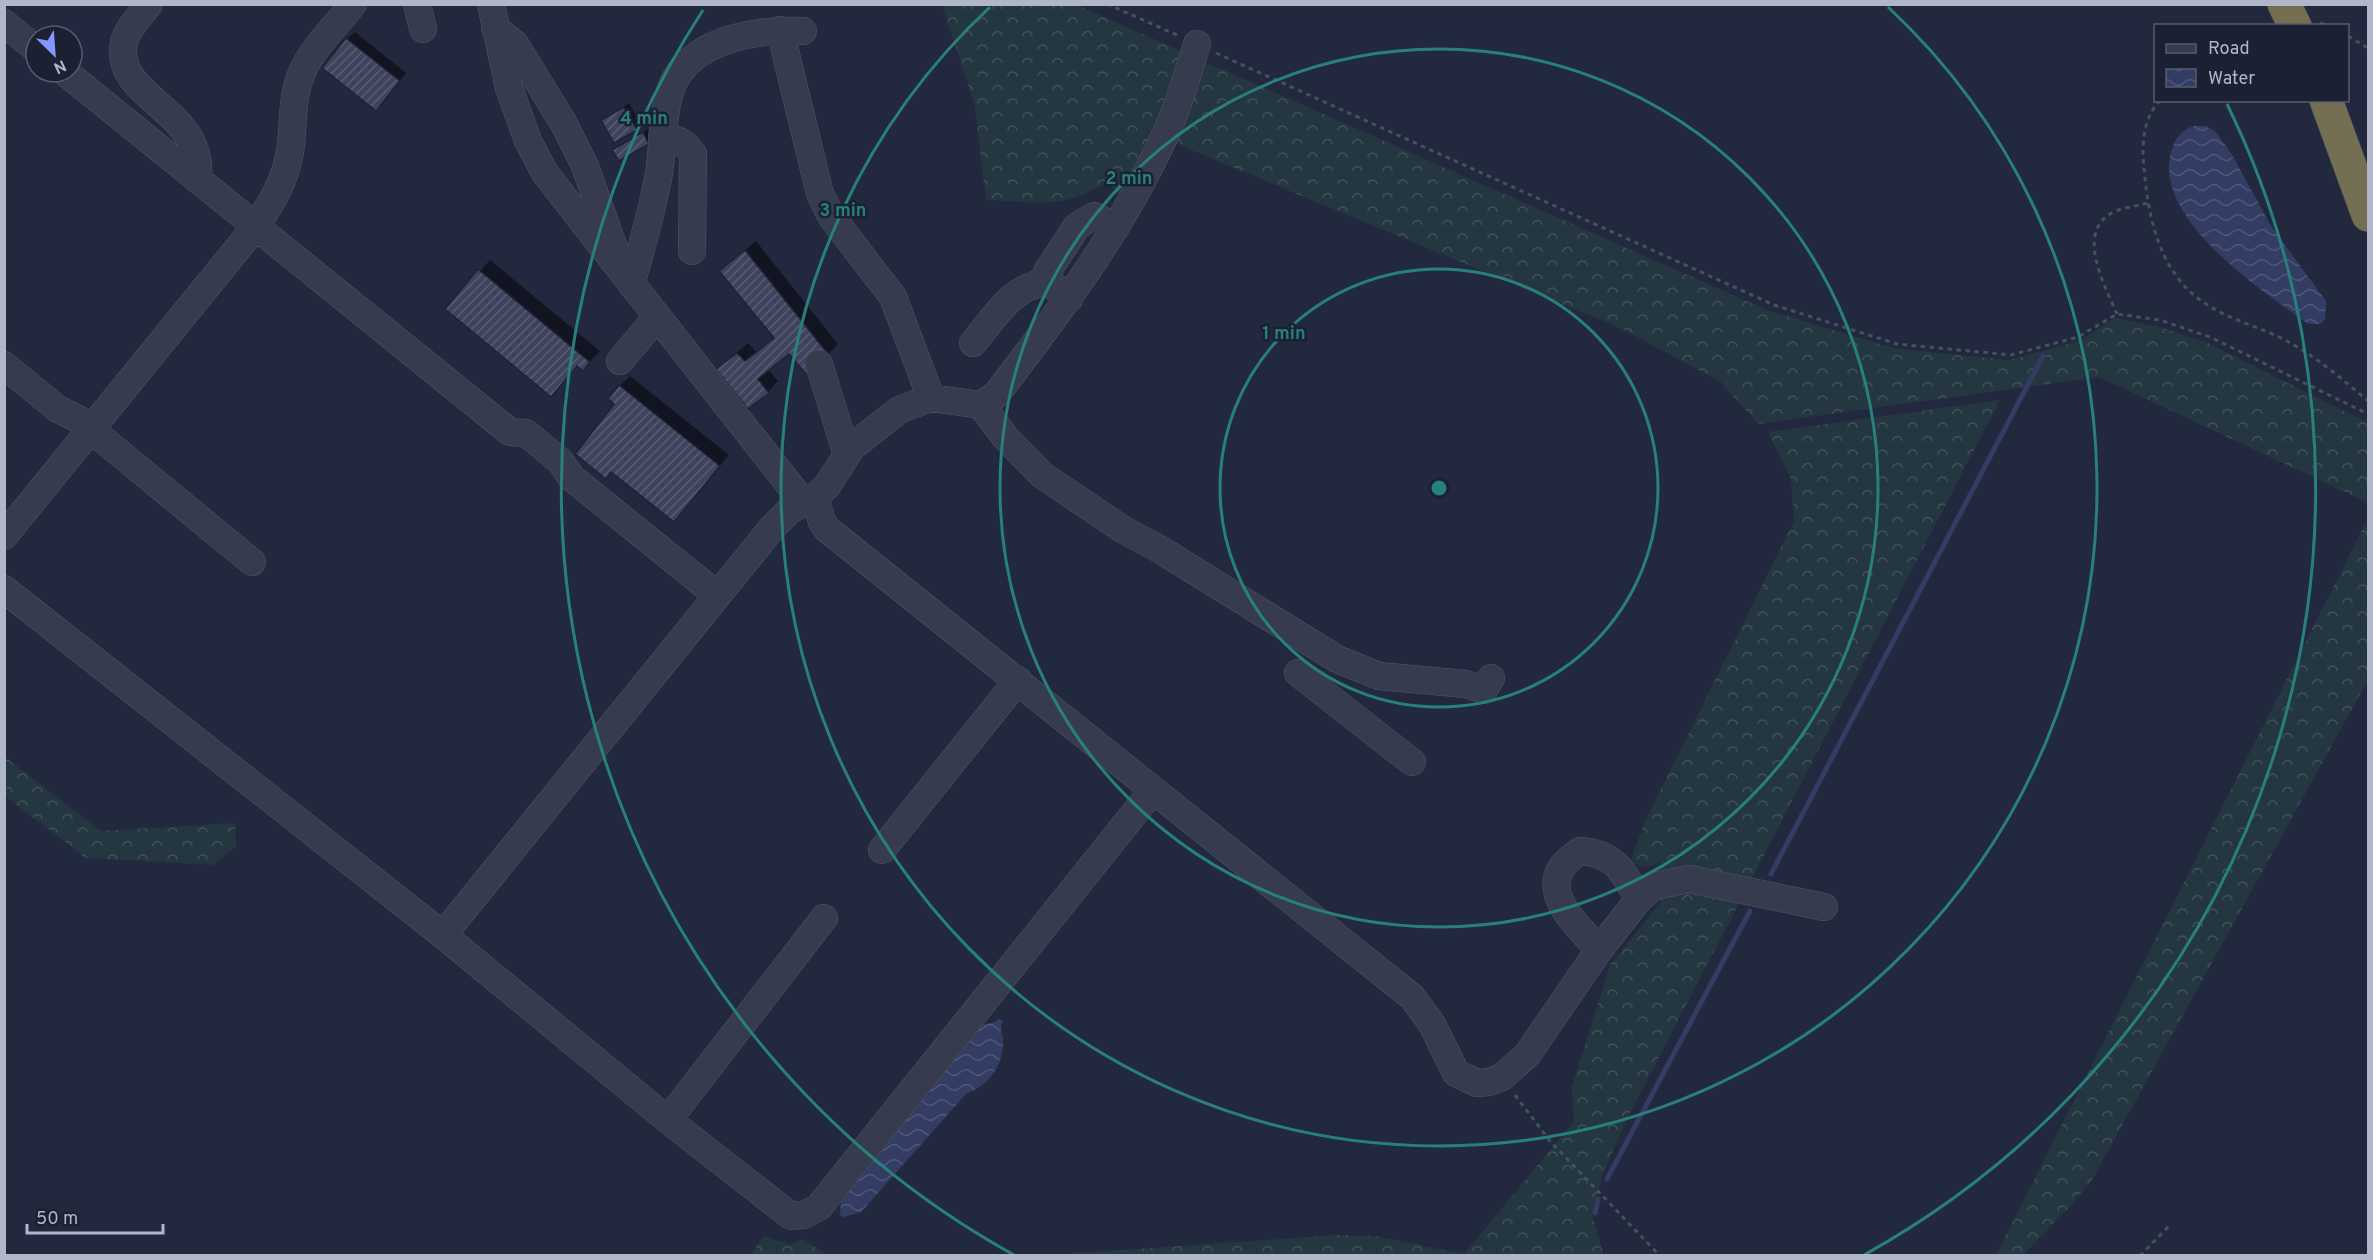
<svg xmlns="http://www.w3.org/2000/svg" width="2373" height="1260" viewBox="0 0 2373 1260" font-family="Overpass,sans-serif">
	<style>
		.forest { fill: url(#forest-crowns) }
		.water { fill: url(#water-waves) }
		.shadow { fill: #0007 }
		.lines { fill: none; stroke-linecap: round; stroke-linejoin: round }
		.stream { stroke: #333d64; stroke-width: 5 }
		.building { fill: url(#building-hatch); stroke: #1d2234; stroke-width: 1.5 }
		.minor-casing { stroke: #515668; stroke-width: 28 }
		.highway-casing { stroke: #3e4355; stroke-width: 34 }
		.path { stroke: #42535c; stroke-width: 3; stroke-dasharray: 4.5 4.5; stroke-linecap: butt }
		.minor { stroke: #363b4e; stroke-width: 27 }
		.highway { stroke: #746e52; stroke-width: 33 }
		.ring { fill: none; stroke: #27807c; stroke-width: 3 }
		.centre { fill: #27807c; stroke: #1b2032; stroke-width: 3 }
		.ring-label { font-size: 18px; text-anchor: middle; font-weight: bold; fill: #27807c; stroke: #1b2032; stroke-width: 5; stroke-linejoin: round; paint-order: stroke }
	</style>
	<defs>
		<pattern id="forest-crowns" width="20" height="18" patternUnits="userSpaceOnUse" patternTransform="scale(1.5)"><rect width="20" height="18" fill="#24363f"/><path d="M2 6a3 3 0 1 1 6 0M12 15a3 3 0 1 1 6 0" fill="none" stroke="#415159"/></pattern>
		<pattern id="water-waves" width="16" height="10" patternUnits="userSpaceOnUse" patternTransform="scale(1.5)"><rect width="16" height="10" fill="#333d64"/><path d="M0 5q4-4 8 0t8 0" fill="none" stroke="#4e5779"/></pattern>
		<pattern id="building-hatch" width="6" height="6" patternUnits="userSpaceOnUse" patternTransform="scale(1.5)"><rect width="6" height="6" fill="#3e445e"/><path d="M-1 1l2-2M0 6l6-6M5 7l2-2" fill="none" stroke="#585d74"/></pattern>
	</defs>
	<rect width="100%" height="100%" fill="#22283e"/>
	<path class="forest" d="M 942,5 L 1077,5 L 1767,310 L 1893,348 L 2009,360 L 2079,341 L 2115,318 L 2160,327 L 2208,343 L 2368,423 L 2368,503 L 2099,377 L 1758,424 L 1721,382 L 1622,329 L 1160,137 L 1121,195 L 1106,183 C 1057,211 1038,201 986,200 L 974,103 Z
		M 2000,400 L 1623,1127 L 1602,1177 L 1592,1216 L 1604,1255 L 1035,1256 L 1337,1235 L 1375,1236 L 1464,1254 L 1574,1121 L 1572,1086 L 1610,965 L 1661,901 L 1662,864 L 1641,867 L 1630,862 L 1645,821 L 1794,521 L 1791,479 L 1768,432 Z
		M 2368,518 L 2368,680 L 2092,1180 L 2068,1209 L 2023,1255 L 1996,1255 Z
		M 4,756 L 101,831 L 235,823 L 236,847 L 213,865 L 86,858 L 5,796 Z
		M 763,1236 L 790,1244 L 803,1239 L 827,1255 L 751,1255 Z"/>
	<path class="water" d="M 2194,126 L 2206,126 L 2216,132 L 2231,153 L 2271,226 L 2326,301 L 2325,319 L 2321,324 L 2308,324 C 2263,291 2153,220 2171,152 C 2175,139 2180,130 2194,126 Z
		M 999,1018 L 1003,1021 C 999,1028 1002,1032 1003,1039 C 1004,1066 989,1085 966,1094 L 861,1212 L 844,1217 L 840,1215 L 841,1199 L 981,1025 L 995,1022 Z"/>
	<path class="shadow" d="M 355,32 L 406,73 L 383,101 L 347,39 Z
		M 629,103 L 641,124 L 614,141 L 602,120 Z
		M 648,129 L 653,138 L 620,159 L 614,150 Z
		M 756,241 L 838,344 L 828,354 L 790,352 L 768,369 L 778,381 L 768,392 L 718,369 L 748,343 L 756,352 L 775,337 L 721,271 Z
		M 490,260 L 600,351 L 583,369 L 578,365 L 551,395 L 447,308 Z
		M 630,376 L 729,455 L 674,520 L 612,471 L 606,477 L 620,386 Z"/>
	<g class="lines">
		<path class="stream" d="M 1771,874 L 2043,356
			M 1607,1179 L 1750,911
			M 1595,1213 L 1598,1199"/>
	</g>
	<path class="building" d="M 346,38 L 400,81 L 376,111 L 322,68 Z
		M 624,107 L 637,130 L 614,143 L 601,120 Z
		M 643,132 L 649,144 L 619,161 L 612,150 Z
		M 745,250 L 829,355 L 806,374 L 789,354 L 758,379 L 769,393 L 748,409 L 716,369 L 737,353 L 745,361 L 774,338 L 719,271 Z
		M 478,269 L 590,362 L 583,371 L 577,366 L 551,397 L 445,309 Z
		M 619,385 L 720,466 L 674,522 L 611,472 L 606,479 L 575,454 L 614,404 L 608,399 Z"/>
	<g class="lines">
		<defs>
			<path id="minor" d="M 149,4 C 141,16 127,28 124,42 C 113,101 205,106 198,180
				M 417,4 L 423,29
				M 491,4 L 509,88 L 528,141 L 545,173 L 569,204 L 803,502
				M 4,23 L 36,49
				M 495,28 L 515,44 L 564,124 L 585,166 L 615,251
				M 780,30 L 820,194 L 831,216 L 893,297 L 931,398
				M 65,72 L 510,432 L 526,433 L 560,461 L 572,478 L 717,595
				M 662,136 C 676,139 684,141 693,154 L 692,251
				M 631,284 C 642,247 652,211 659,173 C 663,147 662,121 669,95 C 683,40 755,29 803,31
				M 1069,299 L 1049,282 L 1047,272 L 1077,226 L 1094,216 L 1116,227
				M 973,343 C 996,316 1012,285 1049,282
				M 620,361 L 657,317
				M 819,364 L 847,455
				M 4,365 L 58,409 L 78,419 L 252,562
				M 981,405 L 1005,437 L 1042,475 L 1122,529 L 1161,550 L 1337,659 L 1379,676 L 1466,684 L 1484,690 L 1491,678
				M 815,497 L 822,522 L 827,529 L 1412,997 L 1432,1024 L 1456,1073 L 1477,1083 L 1489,1082 L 1502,1077 L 1527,1055 L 1599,950 L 1639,899 L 1655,886 L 1689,879 L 1824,907
				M 4,536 L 256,226 C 272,202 285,181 290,152 C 294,126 291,99 301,75 C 311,49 336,26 353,4
				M 4,589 L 443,935 L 668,1120 L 791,1216 L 804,1215 L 819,1207 L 1153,790
				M 1298,673 L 1412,762
				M 882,850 L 1018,680
				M 443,935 L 772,528 L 789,511 L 815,497 L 827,486 L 852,447 L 899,410 L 931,398 L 981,405 L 996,395 C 1059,312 1122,230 1165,135 C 1179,106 1187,75 1197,44
				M 1599,950 C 1571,919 1530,883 1580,851 C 1614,853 1623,871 1639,899
				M 668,1120 L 824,918"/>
			<path id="highway" d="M 2284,4 L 2295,26
				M 2326,100 L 2368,215"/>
		</defs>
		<use href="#minor" class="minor-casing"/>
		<use href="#highway" class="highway-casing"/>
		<path class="path" d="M 1107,4 L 1177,35
			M 2320,23 L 2329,26
			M 2348,36 L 2368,48
			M 1216,53 L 1774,305 L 1897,344 L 2011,355 L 2078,337 L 2117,314 L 2160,320 L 2210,337 L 2368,414
			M 2160,100 C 2140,122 2142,151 2145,179 C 2151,232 2165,283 2216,310 C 2236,321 2258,327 2279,337 C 2312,353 2341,378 2368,401
			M 2117,314 C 2105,286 2073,229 2116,211 C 2126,207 2137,206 2148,203
			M 1515,1095 L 1550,1141 L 1660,1256
			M 2140,1256 L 2169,1226"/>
		<use href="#minor" class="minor"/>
		<use href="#highway" class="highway"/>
	</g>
	<g class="ring">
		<circle cx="1439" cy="488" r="219"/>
		<circle cx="1439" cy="488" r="439"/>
		<path d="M1888 7A658 658 0 1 1 990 7"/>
		<path d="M1014 1255A877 877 0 0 1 703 10M2227 104A877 877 0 0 1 1864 1255"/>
	</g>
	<circle cx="1439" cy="488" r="9" class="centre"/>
	<g class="ring-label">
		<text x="644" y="124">4 min</text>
		<text x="1129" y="184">2 min</text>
		<text x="843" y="216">3 min</text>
		<text x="1284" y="339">1 min</text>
	</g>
	<rect width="2373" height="1260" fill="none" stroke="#b1b6c9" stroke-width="12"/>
	<rect x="2154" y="24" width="195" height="78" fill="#1b2032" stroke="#575c6e" stroke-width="1.5"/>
	<rect x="2166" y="44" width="30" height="9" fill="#363b4e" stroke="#575c6e" stroke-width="1.5"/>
	<text x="2208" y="54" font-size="18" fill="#b1b6c9">Road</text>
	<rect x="2166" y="69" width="30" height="18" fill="url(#water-waves)" stroke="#575c6e" stroke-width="1.5"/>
	<text x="2208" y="84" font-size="18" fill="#b1b6c9">Water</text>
	<g transform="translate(54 54) rotate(155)"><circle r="28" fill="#1b2032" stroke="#575c6e" stroke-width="1.5"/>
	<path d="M0-4.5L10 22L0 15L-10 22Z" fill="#8298fd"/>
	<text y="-9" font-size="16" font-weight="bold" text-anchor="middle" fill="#b1b6c9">N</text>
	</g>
	<path d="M27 1224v9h136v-9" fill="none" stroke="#b1b6c9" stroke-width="3"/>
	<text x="36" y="1224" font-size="18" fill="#b1b6c9" stroke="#1b2032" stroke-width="4.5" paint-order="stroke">50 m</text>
</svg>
